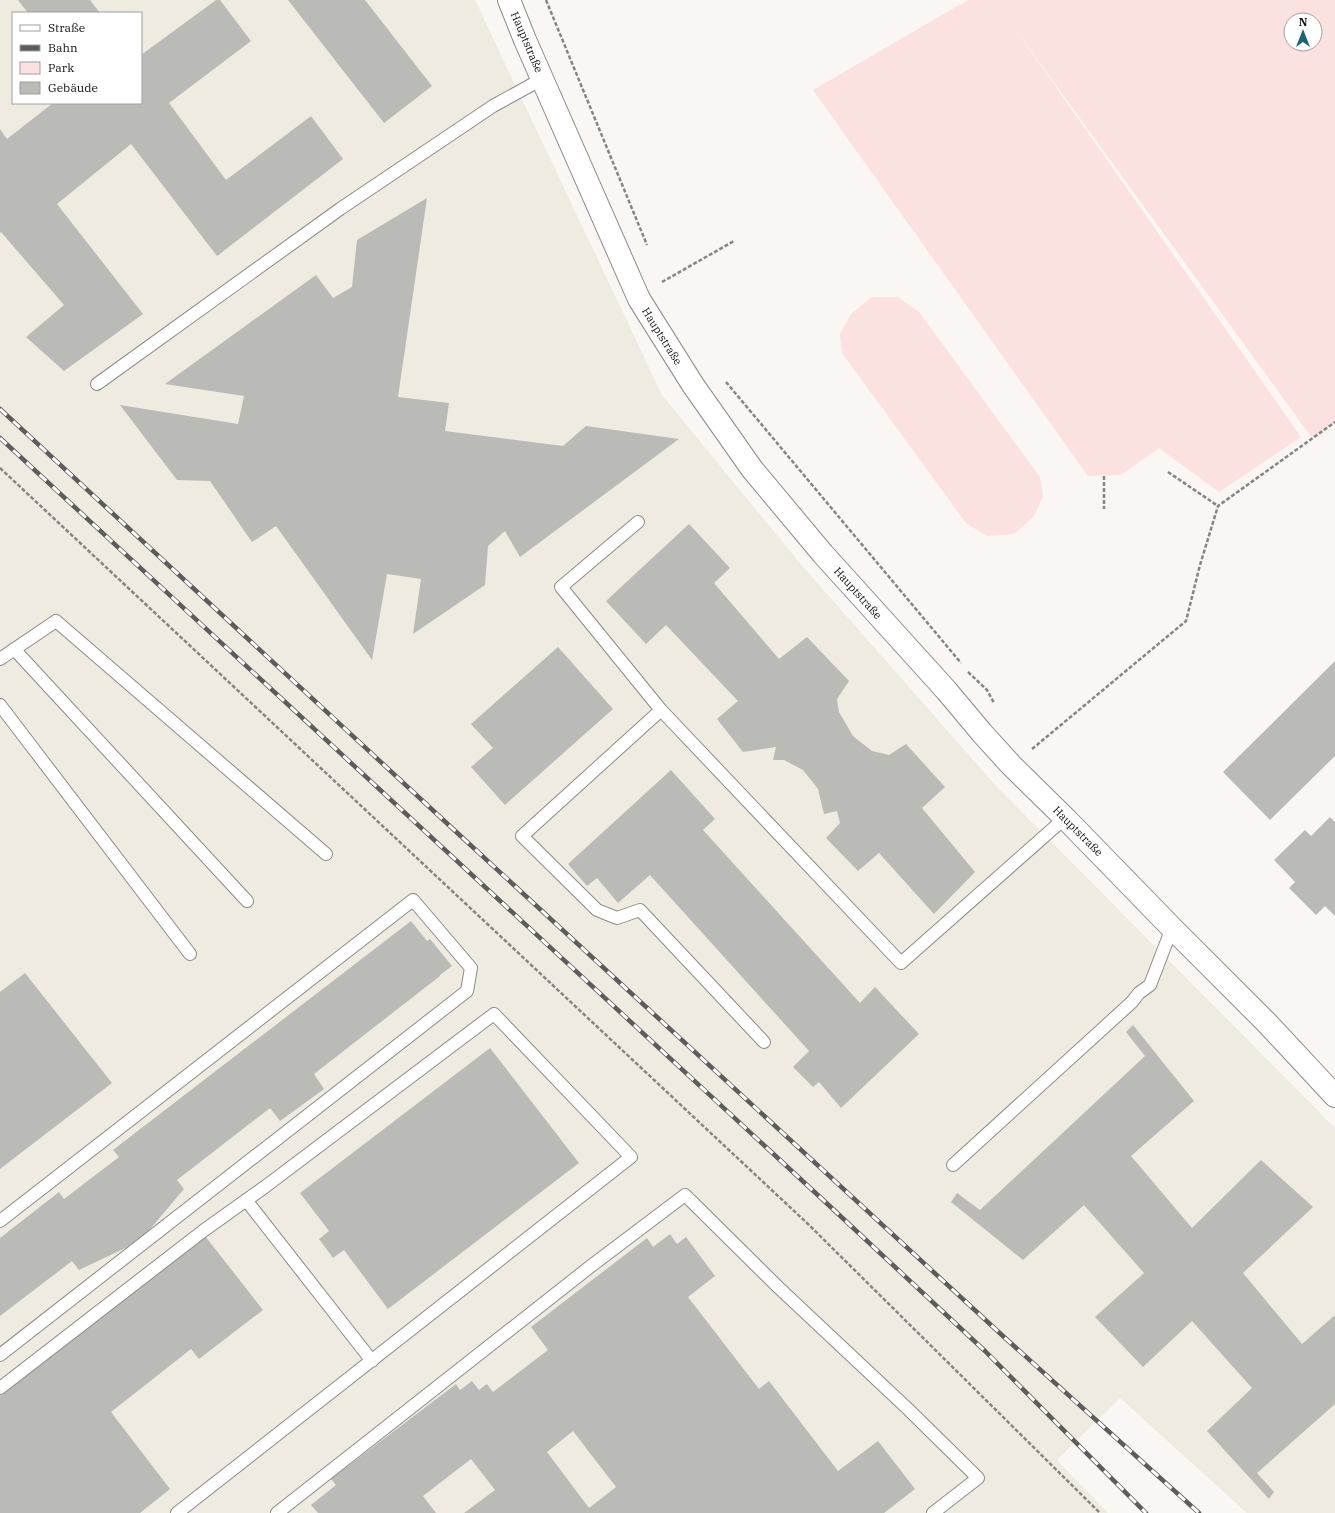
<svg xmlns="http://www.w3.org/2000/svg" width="1335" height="1513" viewBox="0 0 1335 1513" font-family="'IBM Plex Serif',serif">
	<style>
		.built { fill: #f0ebe1; fill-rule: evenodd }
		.green { fill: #fbe1df; fill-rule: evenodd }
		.building { fill: #babab7; fill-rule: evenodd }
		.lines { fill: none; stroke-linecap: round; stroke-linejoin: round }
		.lane-casing { stroke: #8d8b88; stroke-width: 14 }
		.secondary-casing { stroke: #8d8b88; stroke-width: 24 }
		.path { stroke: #878583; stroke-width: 2.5; stroke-dasharray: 4 2; stroke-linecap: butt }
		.lane { stroke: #fff; stroke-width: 12 }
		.secondary { stroke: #fff; stroke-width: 22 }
		.rail-casing { stroke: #5d5c5a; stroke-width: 4.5 }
		.rail { stroke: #fff; stroke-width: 3; stroke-dasharray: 9; stroke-linecap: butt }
		.labels { text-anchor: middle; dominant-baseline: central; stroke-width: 3; stroke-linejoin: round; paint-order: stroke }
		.street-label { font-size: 11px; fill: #100f0e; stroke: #fff }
	</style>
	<rect width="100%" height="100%" fill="#f9f6f3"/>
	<path class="built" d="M 0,0 L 475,0 L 662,395 L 798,561 L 997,787 L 1335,1128 L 1335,1513 L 1247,1513 L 1120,1398 L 1057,1460 L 1108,1513 L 0,1513 ZM 13,13 L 141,13 L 141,103 L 13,103 Z"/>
	<path class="green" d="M 968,0 L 1335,0 L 1335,422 L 1312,438 L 1011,23 L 1301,437 L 1219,492 L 1159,448 L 1121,475 L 1088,476 L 813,90 ZM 1291,20 L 1315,20 L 1315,44 L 1291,44 Z
		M 872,297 L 898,297 L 919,312 L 1040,477 L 1043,496 L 1034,516 L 1014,534 L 987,536 L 966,523 L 842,353 L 840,334 L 851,314 Z"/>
	<path class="building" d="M 18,0 L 90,0 L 100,13 L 28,13 Z
		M 216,0 L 220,0 L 251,41 L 169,103 L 226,180 L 311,116 L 343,159 L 217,256 L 131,144 L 57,204 L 143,314 L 64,371 L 26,337 L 64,305 L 1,232 L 0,233 L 0,129 L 7,139 L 53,103 L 141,103 L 141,55 Z
		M 288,0 L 365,0 L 432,86 L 384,123 Z
		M 427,198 L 398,397 L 449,403 L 445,431 L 563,446 L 586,426 L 679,439 L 520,557 L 505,531 L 488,546 L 485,585 L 413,634 L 421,579 L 387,574 L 372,660 L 276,526 L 252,542 L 210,481 L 177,480 L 120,405 L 238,424 L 244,396 L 165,384 L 316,275 L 333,298 L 352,287 L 357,240 Z
		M 689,524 L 730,568 L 714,583 L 779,659 L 807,637 L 849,681 L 837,699 L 839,712 L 853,736 L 872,751 L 889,755 L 906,744 L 945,787 L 922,808 L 975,872 L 934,914 L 879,853 L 858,871 L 826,838 L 840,823 L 837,811 L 824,814 L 818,789 L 803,770 L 784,760 L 773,760 L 776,747 L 743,752 L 717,719 L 738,701 L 666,625 L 646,644 L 606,601 Z
		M 558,647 L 613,709 L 505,805 L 471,767 L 493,748 L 471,724 Z
		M 1335,661 L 1335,756 L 1270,820 L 1223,772 Z
		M 671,770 L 715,819 L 703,830 L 860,1003 L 875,987 L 919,1034 L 841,1108 L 819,1082 L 813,1087 L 793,1067 L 809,1051 L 650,875 L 618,903 L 597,878 L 587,886 L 568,864 Z
		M 1330,817 L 1335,822 L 1335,916 L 1325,906 L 1316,915 L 1289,888 L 1295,882 L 1274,860 L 1305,830 L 1311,836 Z
		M 411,921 L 427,941 L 430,939 L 452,966 L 440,975 L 440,976 L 314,1074 L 324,1089 L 280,1121 L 270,1108 L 177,1180 L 184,1189 L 140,1241 L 79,1270 L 72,1261 L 0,1316 L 0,1238 L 59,1192 L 64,1199 L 119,1157 L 113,1150 Z
		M 25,973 L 112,1083 L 0,1169 L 0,992 Z
		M 1133,1025 L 1194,1101 L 1131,1156 L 1192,1228 L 1261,1160 L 1313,1207 L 1243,1273 L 1302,1344 L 1335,1315 L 1335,1404 L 1257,1473 L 1274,1492 L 1269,1499 L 1207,1431 L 1252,1388 L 1192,1321 L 1143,1367 L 1095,1317 L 1144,1273 L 1084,1205 L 1023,1260 L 951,1202 L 957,1193 L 980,1210 L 1145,1056 L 1126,1032 Z
		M 490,1048 L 579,1163 L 388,1309 L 344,1250 L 333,1258 L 319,1239 L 329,1231 L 300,1193 Z
		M 670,1234 L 677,1244 L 686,1237 L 715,1276 L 688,1297 L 759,1389 L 769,1381 L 838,1471 L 878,1441 L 915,1489 L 884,1513 L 464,1513 L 495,1490 L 471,1459 L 423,1496 L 436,1513 L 318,1513 L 311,1505 L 336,1485 L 331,1479 L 456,1384 L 460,1390 L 472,1381 L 479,1390 L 487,1384 L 493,1392 L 548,1350 L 531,1327 L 647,1238 L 653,1247 ZM 573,1431 L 616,1487 L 589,1508 L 547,1452 Z
		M 205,1236 L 263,1310 L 199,1359 L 191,1349 L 111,1412 L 170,1489 L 140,1513 L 0,1513 L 0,1396 Z"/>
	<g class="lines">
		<defs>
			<path id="lane" d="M 97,384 L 340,209 L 493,106 L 542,79
				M 638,522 L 561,587 L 661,710
				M 14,649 L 247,901
				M 0,659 L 56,621 L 326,854
				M 0,705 L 190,954
				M 764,1042 L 640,910 L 617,918 L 597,910 L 522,836 L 661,710 L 901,963 L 1065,818
				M 953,1165 L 1132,1002 L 1139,993 L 1150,985 L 1172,928
				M 246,1200 L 372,1361
				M 0,1221 L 413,900 L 471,968 L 467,991 L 0,1355
				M 0,1388 L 203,1231 L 266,1186 L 494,1014 L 631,1157 L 177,1513
				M 277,1513 L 591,1266 L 685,1195 L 778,1287 L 909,1410 L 978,1478 L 933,1513"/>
			<path id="secondary" d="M 509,0 L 525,40 L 639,299 L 693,385 L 752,469 L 823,554 L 946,690 L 982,733 L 1012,766 L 1065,818 L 1172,928 L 1267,1023 L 1335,1096"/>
		</defs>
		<use href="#lane" class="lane-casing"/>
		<use href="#secondary" class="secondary-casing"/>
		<path class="path" d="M 546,0 L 647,245
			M 662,282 L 734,241
			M 726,382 L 961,663
			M 0,468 L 808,1224 L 1100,1513
			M 1168,472 L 1218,506
			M 1104,476 L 1104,509
			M 968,672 L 987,690 L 994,703
			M 1032,749 L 1186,621 L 1200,565 L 1218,506 L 1335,422"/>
		<use href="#lane" class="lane"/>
		<use href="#secondary" class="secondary"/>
		<defs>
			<path id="rail" d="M 0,409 L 452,828 L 1004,1337 L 1199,1513
				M 0,438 L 835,1211 L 985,1351 L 1146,1513"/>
		</defs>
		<use href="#rail" class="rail-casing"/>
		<use href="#rail" class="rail"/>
	</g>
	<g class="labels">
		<g class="street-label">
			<text transform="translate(527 42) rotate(67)">Hauptstraße</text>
			<text transform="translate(662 336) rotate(58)">Hauptstraße</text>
			<text transform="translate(858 593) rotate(48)">Hauptstraße</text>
			<text transform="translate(1078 831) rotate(45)">Hauptstraße</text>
		</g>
	</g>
	<rect x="12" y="12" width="130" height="92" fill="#ffffff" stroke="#9f9f9f"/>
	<rect x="20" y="25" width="20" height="6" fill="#ffffff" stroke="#9f9f9f"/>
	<text x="48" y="32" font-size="12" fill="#100f0e">Straße</text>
	<rect x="20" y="45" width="20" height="6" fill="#5d5c5a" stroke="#9f9f9f"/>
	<text x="48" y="52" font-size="12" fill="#100f0e">Bahn</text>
	<rect x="20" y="62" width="20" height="12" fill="#fbe1df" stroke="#9f9f9f"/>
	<text x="48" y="72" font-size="12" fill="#100f0e">Park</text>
	<rect x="20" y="82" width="20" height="12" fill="#babab7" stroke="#9f9f9f"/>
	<text x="48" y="92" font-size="12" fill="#100f0e">Gebäude</text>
	<g transform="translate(1303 32)"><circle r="19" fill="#ffffff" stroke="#9f9f9f"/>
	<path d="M0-3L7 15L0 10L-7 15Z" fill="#1c6373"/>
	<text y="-6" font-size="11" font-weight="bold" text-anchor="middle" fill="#100f0e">N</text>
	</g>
</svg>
